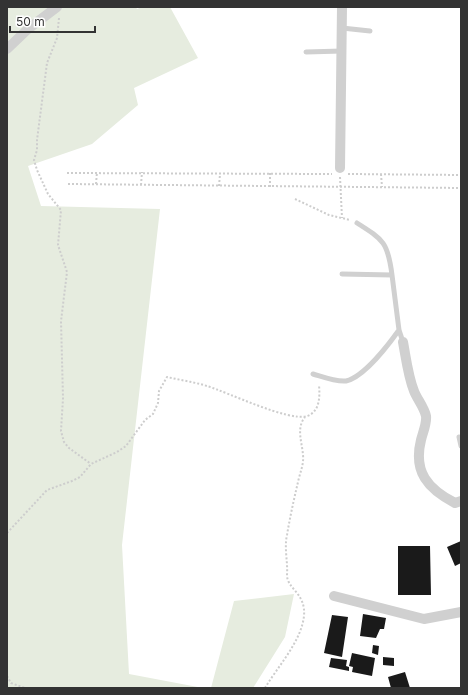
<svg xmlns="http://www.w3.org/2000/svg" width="468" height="695" viewBox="0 0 468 695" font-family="Inter,sans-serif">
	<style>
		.green { fill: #e6ecdf }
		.building { fill: #1a1a1a }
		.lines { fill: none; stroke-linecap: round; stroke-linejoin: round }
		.path { stroke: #cdcdcd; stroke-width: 2; stroke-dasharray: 2 2; stroke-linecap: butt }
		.lane { stroke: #d0d0d0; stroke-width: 5 }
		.street { stroke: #d0d0d0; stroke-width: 10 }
	</style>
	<rect width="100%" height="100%" fill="#fff"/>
	<path class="green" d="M 7,7 L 136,7 L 137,9 L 142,7 L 170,7 L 198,58 L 134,88 L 138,105 L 92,144 L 28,166 L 41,206 L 160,209 L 122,545 L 129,674 L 203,688 L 7,688 Z
		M 294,594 L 285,637 L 253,688 L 211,688 L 234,601 Z"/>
	<path class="building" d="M 461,541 L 461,563 L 455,566 L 447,547 Z
		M 398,546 L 430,546 L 431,595 L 398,595 Z
		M 363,614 L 386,618 L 384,629 L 380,629 L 376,638 L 360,636 Z
		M 332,615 L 348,617 L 342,657 L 324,653 Z
		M 373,645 L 379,646 L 378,655 L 372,653 Z
		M 352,653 L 375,658 L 372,676 L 352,672 L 353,667 L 349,666 Z
		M 383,657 L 394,658 L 394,666 L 383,665 Z
		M 331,658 L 347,660 L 346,666 L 349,667 L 349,671 L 329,667 Z
		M 405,672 L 410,688 L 391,688 L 388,677 Z"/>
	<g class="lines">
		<path class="path" d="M 59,18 L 57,38 L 47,63 L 37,140 L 37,150 L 34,160 L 37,170 L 48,194 L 61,210 L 58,245 L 67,272 L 61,321 L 63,398 L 61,431 L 64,442 L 69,448 L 91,464
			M 67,173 L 332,174
			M 348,174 L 461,175
			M 381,174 L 382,187
			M 340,177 L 342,218
			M 68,184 L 461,188
			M 96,184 L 97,172
			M 141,185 L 142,172
			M 219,186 L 220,174
			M 270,187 L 270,173
			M 295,199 L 329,215 L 350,220
			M 7,533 L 47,490 L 72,481 L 80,477 L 91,464 L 117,452 L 126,446 L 145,420 L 153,414 L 158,403 L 159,391 L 167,377 C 180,380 194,382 207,386 C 227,392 289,422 307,416 C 320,412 320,396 319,385
			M 7,676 L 11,683 L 25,688
			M 35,688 L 40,688
			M 265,688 C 278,666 301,642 304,616 C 306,593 287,589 287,575 C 288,562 284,548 287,535 C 290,517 294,499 298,482 C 300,472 304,465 303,455 C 302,442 296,428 305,417"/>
		<path class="lane" d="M 342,28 L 370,31
			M 306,52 L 342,51
			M 357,223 C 384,240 388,243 392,275
			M 342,274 L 392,275 L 399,330 L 403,342
			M 313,374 C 323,377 336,382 346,381 C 364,377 389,344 399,330
			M 459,437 L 461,446"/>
		<path class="street" d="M 7,49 L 28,29 L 57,7
			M 340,168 L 342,7
			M 403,342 C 406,358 408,376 414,391 C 417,399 424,407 426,416 C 427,423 423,432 421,440 C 413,472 428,489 455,503 L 461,501
			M 334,596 L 424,619 L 461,612"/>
	</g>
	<rect width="468" height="695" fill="none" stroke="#333333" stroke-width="16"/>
	<path d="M10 26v6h85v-6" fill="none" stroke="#333333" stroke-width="2"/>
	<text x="16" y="26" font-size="12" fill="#333333" stroke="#ffffff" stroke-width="3" paint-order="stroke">50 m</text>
</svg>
